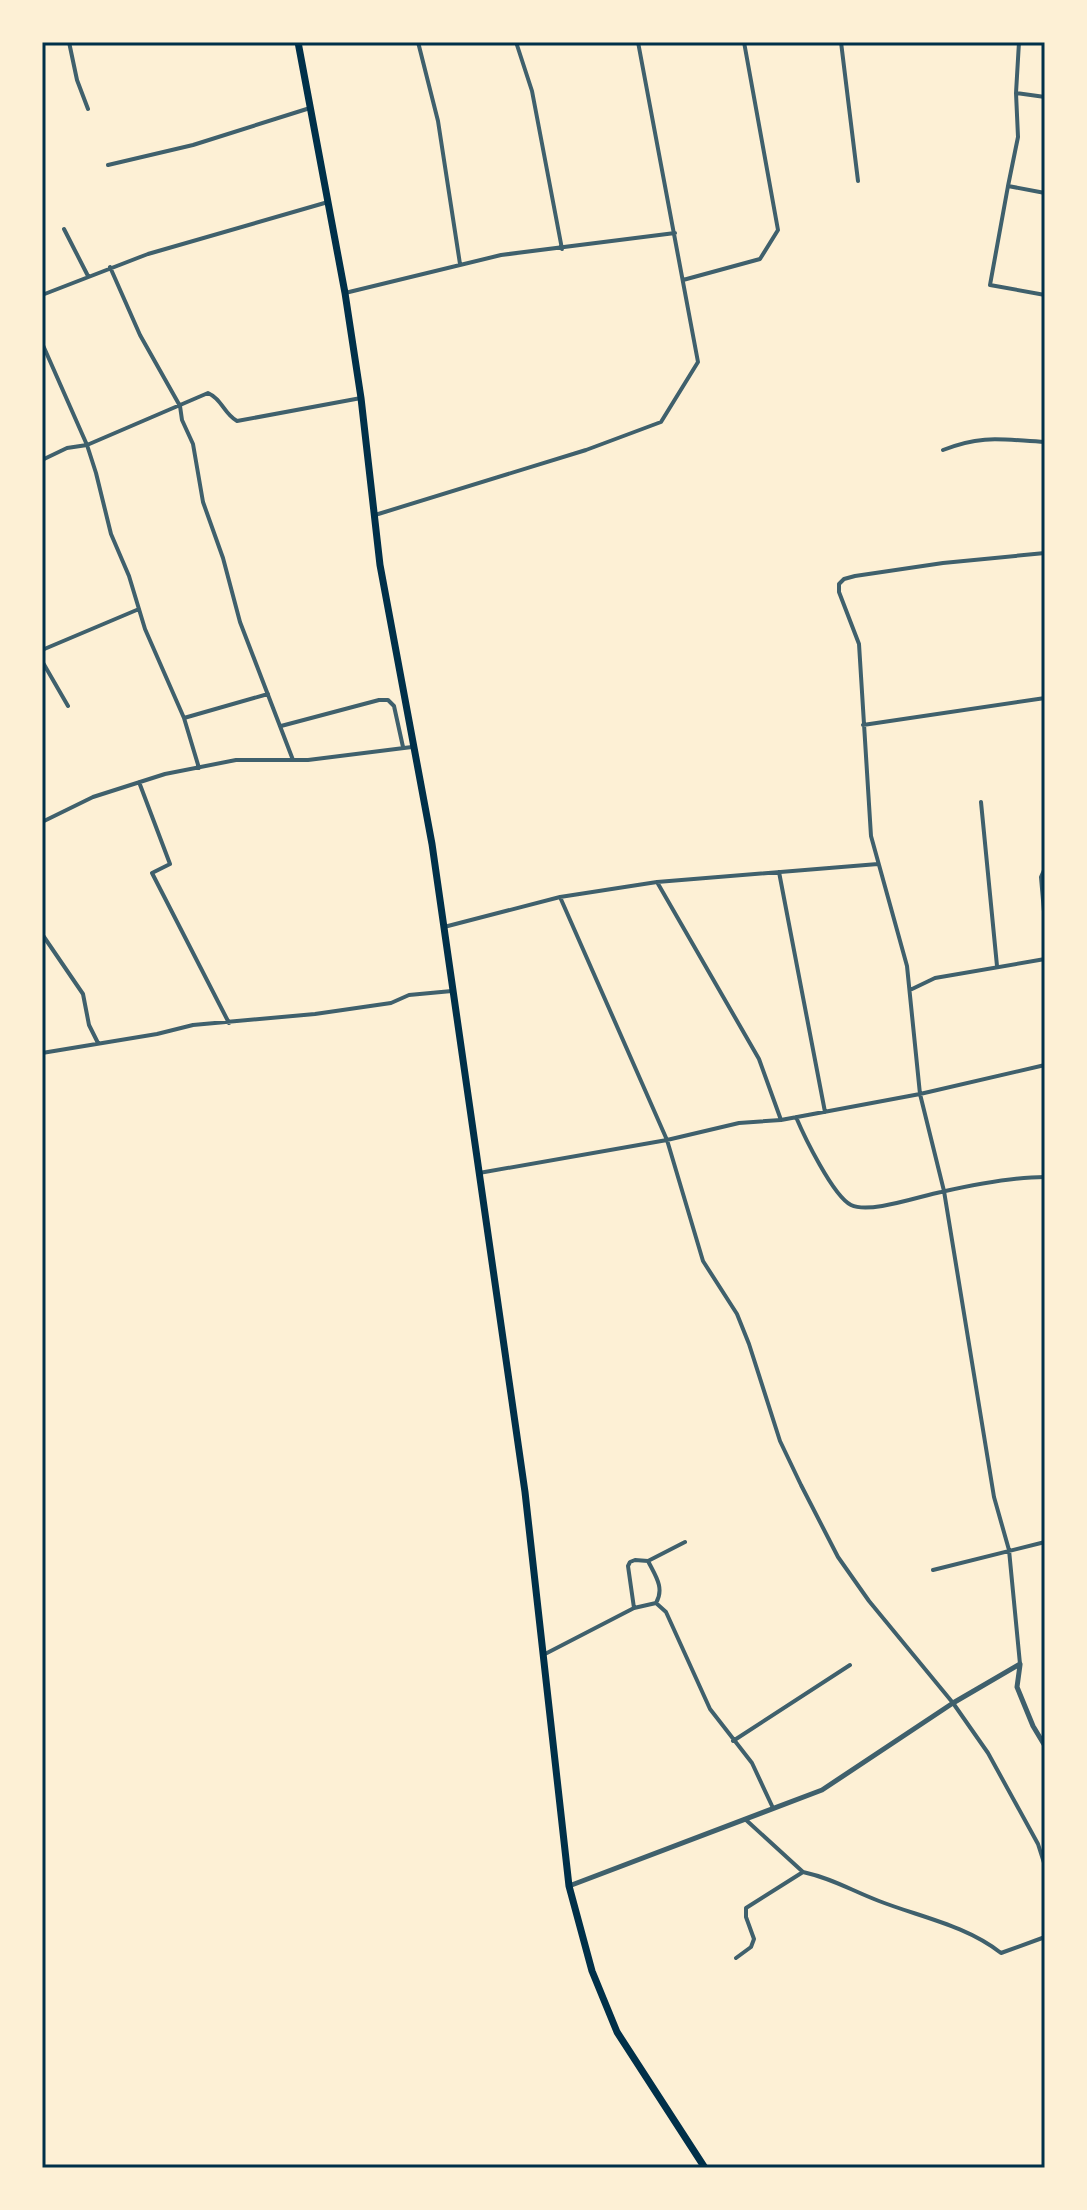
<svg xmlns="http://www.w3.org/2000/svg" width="1087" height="2210" viewBox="0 0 1087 2210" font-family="Karla,sans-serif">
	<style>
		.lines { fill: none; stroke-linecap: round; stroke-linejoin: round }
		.minor { stroke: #3f606c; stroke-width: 4 }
		.tertiary { stroke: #3f606c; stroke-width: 5 }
		.trunk { stroke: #003049; stroke-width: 7 }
		.neatline { fill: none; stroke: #003049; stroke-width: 3 }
	</style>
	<rect width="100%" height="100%" fill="#fdf0d5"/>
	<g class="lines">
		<path class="minor" d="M 69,42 L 77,80 L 88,109
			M 418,42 L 438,121 L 460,264
			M 516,42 L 532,91 L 562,249
			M 841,42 L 858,181
			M 1019,42 L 1016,93 L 1045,97
			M 108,165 L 193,145 L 310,108
			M 1008,186 L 1018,137 L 1016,93
			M 1045,193 L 1008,186 L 990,285 L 1045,295
			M 64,229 L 88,276
			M 110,267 L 140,335 L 180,406 L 182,420 L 193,444 L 203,502 L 223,558 L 240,622 L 293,760
			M 683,280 L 760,259 L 778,230 L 744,42
			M 345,293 L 501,255 L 675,233
			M 42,295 L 148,254 L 328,202
			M 42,343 L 87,445 L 96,473 L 111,534 L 129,576 L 145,629 L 184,718 L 199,768
			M 943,450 C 983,434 1004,440 1045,442
			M 42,460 L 67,448 L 87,445 L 208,393 C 222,399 224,414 237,421 L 361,398
			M 375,515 L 586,450 L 661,422 L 698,362 L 638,42
			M 42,650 L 139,609
			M 42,661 L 68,706
			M 184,718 L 268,694
			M 863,725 L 1045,698
			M 281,726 L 379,700 L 388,700 L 394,706 L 403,747
			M 139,782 L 170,864 L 152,873 L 229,1023
			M 981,802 L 997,966
			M 42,822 L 93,797 L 165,774 L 236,760 L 308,760 L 412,747
			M 1045,868 L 1041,877 L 1045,923
			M 779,872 L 825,1112
			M 657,882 L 759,1059 L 781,1120
			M 560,897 L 667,1140 L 703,1261 L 737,1314 L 749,1344 L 780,1441 L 801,1485 L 838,1557 L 869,1601 L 953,1703 L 988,1753 L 1038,1844 L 1045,1866
			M 444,927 L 560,897 L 657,882 L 878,864
			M 42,934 L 83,994 L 89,1025 L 98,1043
			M 910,990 L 935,978 L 1045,959
			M 42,1053 L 157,1034 L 193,1025 L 315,1014 L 391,1003 L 409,995 L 452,991
			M 796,1117 C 804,1136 833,1196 851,1205 C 870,1214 920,1196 941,1192 C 972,1185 1014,1177 1045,1177
			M 479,1173 L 667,1140 L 739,1123 L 781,1120 L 920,1094 L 1045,1065
			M 648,1561 C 655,1575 665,1588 656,1603
			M 933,1570 L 1045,1542
			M 634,1608 L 628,1566 L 630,1562 L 635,1560 L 648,1561 L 685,1542
			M 545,1654 L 634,1608 L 656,1603 L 666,1612 L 710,1709 L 752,1763 L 773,1808
			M 1020,1664 L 1009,1550 L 994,1497 L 944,1191 L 920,1094 L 907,966 L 871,836 L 859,644 L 839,592 L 839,584 L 844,579 L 855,576 L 943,563 L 1045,553
			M 733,1741 L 850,1665
			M 745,1819 L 803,1872
			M 736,1958 L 751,1947 L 754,1939 L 746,1917 L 746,1908 L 803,1872 C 834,1879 850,1890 879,1901 C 920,1917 965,1925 1001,1953 L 1045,1937"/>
		<path class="tertiary" d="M 1020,1665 L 1017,1687 L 1033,1726 L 1045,1746
			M 569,1886 L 822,1790 L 953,1703 L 1020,1664"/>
		<path class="trunk" d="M 298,42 L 345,293 L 361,398 L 380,565 L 432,844 L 525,1492 L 569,1886 L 592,1971 L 617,2032 L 705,2168"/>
	</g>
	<rect width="1087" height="2210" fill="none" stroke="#fdf0d5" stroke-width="88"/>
	<rect x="44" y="44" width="999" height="2122" class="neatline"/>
</svg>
